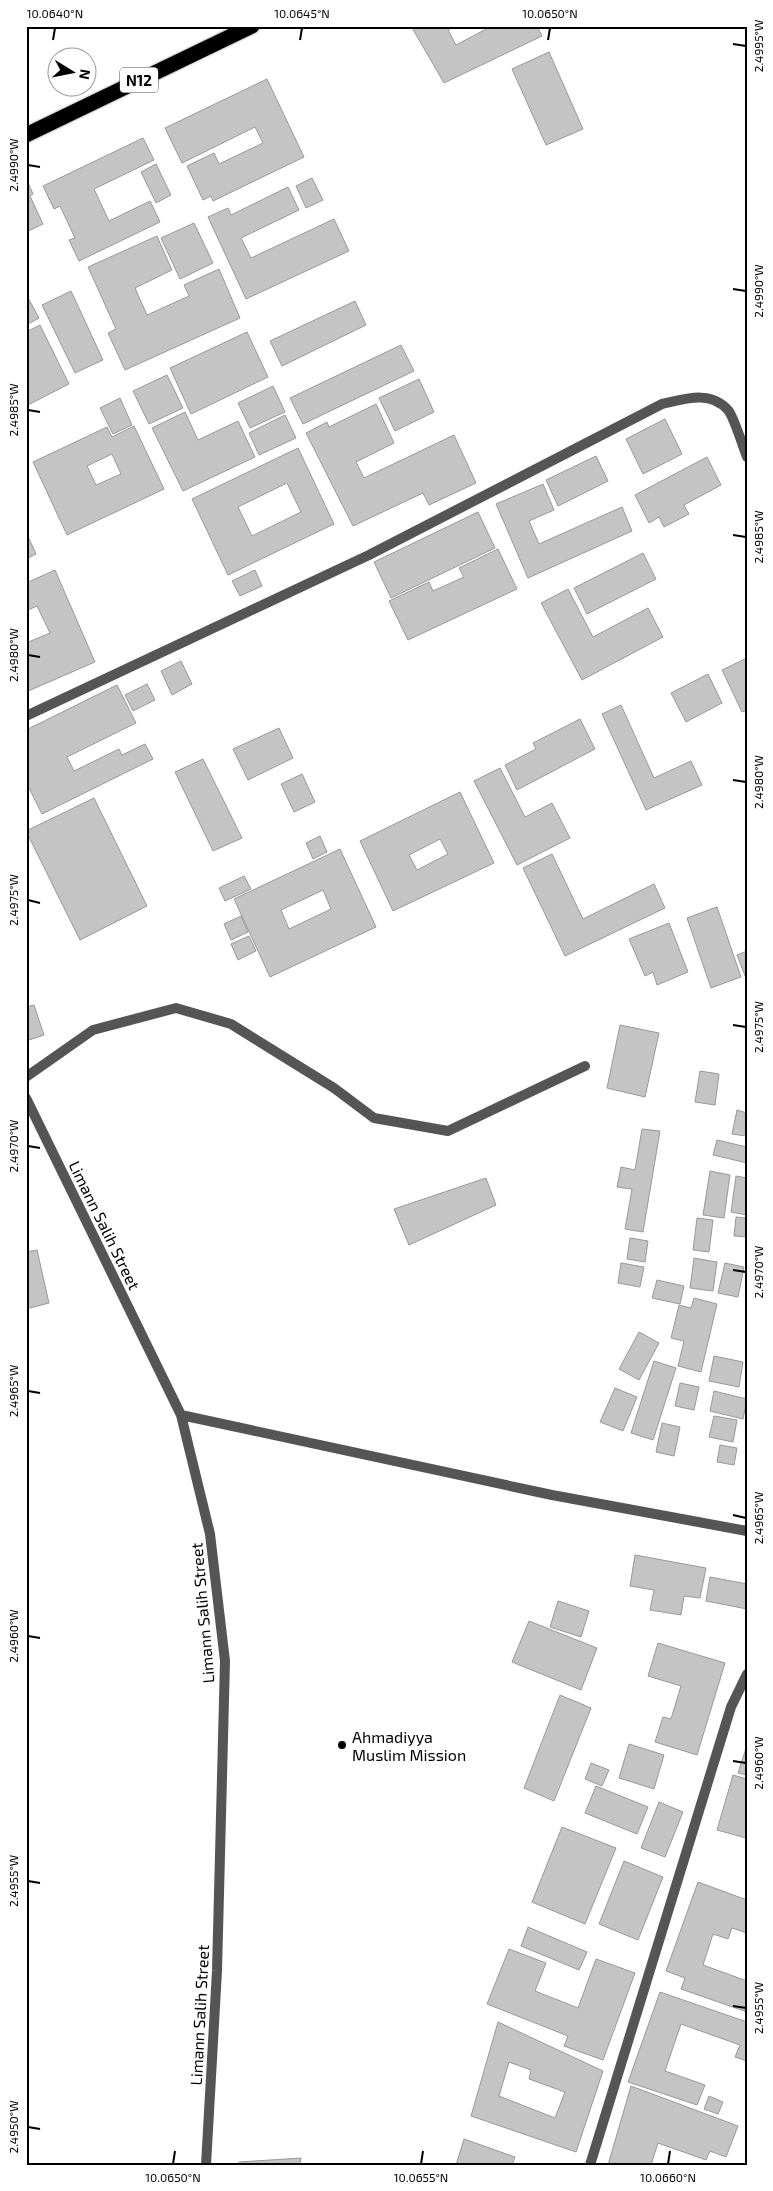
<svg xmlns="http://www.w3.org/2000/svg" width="773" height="2191" viewBox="0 0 773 2191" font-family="'Exo 2',sans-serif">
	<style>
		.building { fill: #c4c4c4; stroke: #999; fill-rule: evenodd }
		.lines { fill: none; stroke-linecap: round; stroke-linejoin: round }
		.highway-casing { stroke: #dbdbdb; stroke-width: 18 }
		.street { stroke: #555; stroke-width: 10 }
		.highway { stroke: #000; stroke-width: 15 }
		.ticks { fill: none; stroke: #000; stroke-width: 2 }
		.poi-dot { fill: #000; stroke: #fff; stroke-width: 2 }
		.labels { text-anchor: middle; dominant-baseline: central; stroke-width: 4; stroke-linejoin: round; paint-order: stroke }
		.shield { fill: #fff; stroke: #4c4c4c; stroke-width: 1 }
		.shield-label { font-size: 15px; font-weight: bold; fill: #000 }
		.street-label { font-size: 16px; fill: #000; stroke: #fff }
		.poi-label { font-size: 16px; fill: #000; stroke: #fff; text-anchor: start }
		.neatline { fill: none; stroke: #000; stroke-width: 2 }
		.ticks-label { font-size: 12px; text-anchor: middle; fill: #000 }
	</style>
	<rect width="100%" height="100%" fill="#fff"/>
	<path class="building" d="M 411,26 L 456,26 L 448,30 L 456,45 L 492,26 L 537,26 L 542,36 L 444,83 Z
		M 549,52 L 583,129 L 546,145 L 512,69 Z
		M 267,79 L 304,157 L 213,201 L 211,196 L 203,200 L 187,166 L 214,153 L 219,164 L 263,143 L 255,127 L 182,163 L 165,128 Z
		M 143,138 L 154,160 L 94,189 L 109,221 L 150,201 L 160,222 L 79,261 L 69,240 L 75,238 L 60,206 L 54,209 L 43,186 Z
		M 156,164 L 171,195 L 156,203 L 141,172 Z
		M 26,178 L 33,194 L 30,196 L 43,224 L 26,232 Z
		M 312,178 L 323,200 L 306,208 L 296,186 Z
		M 288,187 L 299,210 L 241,238 L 251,258 L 334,219 L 349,251 L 246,299 L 208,217 L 228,208 L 231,215 Z
		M 194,223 L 213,263 L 180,279 L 161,238 Z
		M 157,236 L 172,270 L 135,288 L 147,315 L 189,296 L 184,285 L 219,269 L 240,318 L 125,370 L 108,333 L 116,329 L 88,267 Z
		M 71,291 L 103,360 L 75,373 L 42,305 Z
		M 26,294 L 39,318 L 26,325 Z
		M 355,301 L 366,325 L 282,366 L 270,341 Z
		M 40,325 L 69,384 L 26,406 L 26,332 Z
		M 247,332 L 268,377 L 191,414 L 170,368 Z
		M 401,345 L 414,371 L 303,424 L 290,398 Z
		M 167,375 L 183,408 L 149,424 L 133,391 Z
		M 419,379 L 434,412 L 395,431 L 379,398 Z
		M 273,386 L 285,412 L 250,428 L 238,403 Z
		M 120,398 L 132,425 L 113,434 L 100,408 Z
		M 376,404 L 394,443 L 356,462 L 364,478 L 454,435 L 476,483 L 429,505 L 423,493 L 353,526 L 306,433 L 327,422 L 329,427 Z
		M 185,412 L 198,440 L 238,421 L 255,457 L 183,491 L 152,428 Z
		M 285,415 L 296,438 L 259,455 L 249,433 Z
		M 665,419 L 682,454 L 643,474 L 626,439 Z
		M 134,426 L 164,489 L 67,535 L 33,462 L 107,427 L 112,437 ZM 112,454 L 121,474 L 96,485 L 87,466 Z
		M 298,448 L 334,524 L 228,575 L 192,499 ZM 287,483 L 301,512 L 252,536 L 238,507 Z
		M 596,456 L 608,481 L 558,506 L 546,480 Z
		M 707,457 L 721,485 L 684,505 L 689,514 L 664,527 L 659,517 L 649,523 L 635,495 Z
		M 543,484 L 554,510 L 529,521 L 539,544 L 622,507 L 632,531 L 528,578 L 496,504 Z
		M 478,512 L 495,548 L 391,598 L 374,562 Z
		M 26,532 L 36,554 L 26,559 Z
		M 498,549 L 517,589 L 408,640 L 389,601 L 429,582 L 433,591 L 464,577 L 459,568 Z
		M 643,553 L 656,579 L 587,614 L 574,588 Z
		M 55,570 L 95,662 L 26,692 L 26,643 L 50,633 L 37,606 L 26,611 L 26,583 Z
		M 255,570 L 262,586 L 240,596 L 232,581 Z
		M 568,589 L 593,637 L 648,608 L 663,637 L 582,680 L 541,603 Z
		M 747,658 L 747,710 L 742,712 L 722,670 Z
		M 181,661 L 192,684 L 172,695 L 161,671 Z
		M 708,674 L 722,703 L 686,722 L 671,693 Z
		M 147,684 L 155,700 L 133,711 L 125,695 Z
		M 117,685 L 136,723 L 67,757 L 74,771 L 119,749 L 122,755 L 145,744 L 153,759 L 42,814 L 26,782 L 26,730 Z
		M 621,705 L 654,778 L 691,761 L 702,785 L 646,810 L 602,714 Z
		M 580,719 L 595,749 L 517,790 L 505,765 L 536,749 L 533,743 Z
		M 279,728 L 293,758 L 248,780 L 233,749 Z
		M 203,759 L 242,838 L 213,851 L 175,772 Z
		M 500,768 L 525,817 L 552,803 L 570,838 L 517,865 L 474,781 Z
		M 302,774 L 315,802 L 294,812 L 281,784 Z
		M 460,792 L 494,863 L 393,911 L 360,841 ZM 440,839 L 448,854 L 417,870 L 409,855 Z
		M 94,798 L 147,906 L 80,940 L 26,831 Z
		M 320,836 L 327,852 L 313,859 L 306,843 Z
		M 340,849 L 376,927 L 270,977 L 234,899 ZM 323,890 L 331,909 L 289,929 L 281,910 Z
		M 552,854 L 583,919 L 654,884 L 665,908 L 565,956 L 523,868 Z
		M 244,876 L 251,889 L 225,901 L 219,888 Z
		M 717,907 L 741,977 L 711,988 L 687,918 Z
		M 241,916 L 248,932 L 231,940 L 224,924 Z
		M 669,923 L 688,972 L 657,985 L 653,972 L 645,976 L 629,939 Z
		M 249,936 L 256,951 L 238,960 L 231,944 Z
		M 747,951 L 747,981 L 737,955 Z
		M 34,1005 L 44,1035 L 26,1041 L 26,1007 Z
		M 620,1025 L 659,1033 L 645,1097 L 607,1088 Z
		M 700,1071 L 719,1074 L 715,1105 L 695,1102 Z
		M 737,1110 L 747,1113 L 746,1136 L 732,1134 Z
		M 642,1129 L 660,1131 L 643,1232 L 625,1229 L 632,1189 L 617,1187 L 621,1167 L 635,1170 Z
		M 717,1140 L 747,1147 L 747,1163 L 713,1155 Z
		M 710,1171 L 730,1175 L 724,1218 L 703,1215 Z
		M 736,1176 L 747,1178 L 747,1215 L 731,1212 Z
		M 486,1178 L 496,1205 L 409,1245 L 394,1209 Z
		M 736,1217 L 747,1218 L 747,1237 L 734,1236 Z
		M 697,1218 L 713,1220 L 709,1252 L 693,1250 Z
		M 630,1238 L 648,1241 L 645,1262 L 627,1259 Z
		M 37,1250 L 49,1303 L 26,1309 L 26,1252 Z
		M 694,1258 L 717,1262 L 713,1291 L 690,1288 Z
		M 621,1263 L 644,1267 L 640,1287 L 618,1283 Z
		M 725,1263 L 744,1267 L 738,1297 L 718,1293 Z
		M 657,1280 L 684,1286 L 680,1304 L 652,1298 Z
		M 694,1298 L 717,1304 L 701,1372 L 678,1366 L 684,1341 L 671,1338 L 679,1305 L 691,1308 Z
		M 639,1332 L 659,1343 L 639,1380 L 619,1369 Z
		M 714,1356 L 743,1362 L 739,1387 L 709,1381 Z
		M 654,1361 L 676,1368 L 653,1440 L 631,1433 Z
		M 680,1383 L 699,1387 L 694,1410 L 675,1406 Z
		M 615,1388 L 637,1397 L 623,1431 L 600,1422 Z
		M 714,1391 L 747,1399 L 743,1419 L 710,1411 Z
		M 714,1416 L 737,1420 L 733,1442 L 709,1437 Z
		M 662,1423 L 680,1427 L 674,1456 L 656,1452 Z
		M 720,1445 L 737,1448 L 734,1465 L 717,1462 Z
		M 635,1555 L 706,1568 L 700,1598 L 684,1596 L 681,1615 L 650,1610 L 654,1590 L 630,1586 Z
		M 710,1577 L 747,1584 L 747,1609 L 706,1601 Z
		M 558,1601 L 589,1611 L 581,1637 L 550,1627 Z
		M 529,1621 L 597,1648 L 581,1690 L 512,1662 Z
		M 658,1643 L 725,1663 L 697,1755 L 655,1742 L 663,1717 L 671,1719 L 681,1686 L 648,1676 Z
		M 560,1695 L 591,1708 L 554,1801 L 524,1788 Z
		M 629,1744 L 664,1755 L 654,1789 L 619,1778 Z
		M 747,1745 L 747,1775 L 738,1773 Z
		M 591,1763 L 609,1770 L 602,1786 L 585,1779 Z
		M 733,1775 L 747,1779 L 746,1838 L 717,1830 Z
		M 596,1786 L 648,1807 L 637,1834 L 585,1813 Z
		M 659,1802 L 683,1812 L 665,1857 L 641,1848 Z
		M 562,1827 L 616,1848 L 585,1924 L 532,1902 Z
		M 624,1861 L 663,1877 L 638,1940 L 599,1924 Z
		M 698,1882 L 747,1900 L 747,1933 L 732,1928 L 728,1939 L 713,1934 L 703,1965 L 747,1981 L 747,2012 L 681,1989 L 685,1978 L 666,1971 Z
		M 528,1927 L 587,1952 L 579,1970 L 521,1946 Z
		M 509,1949 L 546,1963 L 535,1991 L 578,2008 L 596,1959 L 635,1973 L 603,2060 L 564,2046 L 568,2036 L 487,2004 Z
		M 660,1992 L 747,2022 L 747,2061 L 735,2057 L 740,2045 L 681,2024 L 665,2071 L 705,2085 L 697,2105 L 628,2082 Z
		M 498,2022 L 603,2071 L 576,2152 L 471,2116 ZM 509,2062 L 531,2070 L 529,2079 L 565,2092 L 555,2118 L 499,2096 Z
		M 631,2086 L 738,2126 L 726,2157 L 710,2151 L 706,2160 L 658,2143 L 651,2165 L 608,2165 Z
		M 709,2096 L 723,2102 L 718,2114 L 704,2109 Z
		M 464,2139 L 515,2157 L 512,2165 L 456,2165 Z
		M 301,2158 L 300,2165 L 239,2165 L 239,2162 Z"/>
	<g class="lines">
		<defs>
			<path id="highway" d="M 26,135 L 252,26"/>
		</defs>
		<use href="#highway" class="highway-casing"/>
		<path class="street" d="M 26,716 L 369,555 L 662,404 C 685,399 710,390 728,410 C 734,417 743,447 747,457
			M 26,1077 L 93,1030 L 176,1008 L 231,1024 L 334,1088 L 374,1118 L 448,1131 L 585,1066
			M 26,1098 L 181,1415 L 210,1534 L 225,1661 L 217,1971 L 206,2165
			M 181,1415 L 552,1495 L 747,1531
			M 590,2165 L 731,1707 L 747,1674"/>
		<use href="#highway" class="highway"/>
	</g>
	<path class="ticks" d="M 53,40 L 55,28M 300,40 L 302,28M 548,40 L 550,28M 733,44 L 746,46M 28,165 L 40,167M 733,289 L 746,291M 28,410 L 40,412M 733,535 L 746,537M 28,655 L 40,657M 733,780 L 746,782M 28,900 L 40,903M 733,1025 L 746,1027M 28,1146 L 40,1148M 733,1270 L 746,1272M 28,1391 L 40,1393M 733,1515 L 746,1518M 28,1636 L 40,1638M 733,1761 L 746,1763M 28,1881 L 40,1883M 733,2006 L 746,2008M 28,2127 L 40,2129M 173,2164 L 175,2151M 421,2164 L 423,2151M 668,2164 L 670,2151"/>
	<circle class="poi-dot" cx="342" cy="1745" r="5"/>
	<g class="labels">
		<rect class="shield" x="120" y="67.5" width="38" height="25" rx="4"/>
		<g class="shield-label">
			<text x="139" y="80">N12</text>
		</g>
		<g class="street-label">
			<text transform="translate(105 1225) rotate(64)">Limann Salih Street</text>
			<text transform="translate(202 1613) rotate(-95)">Limann Salih Street</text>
			<text transform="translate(199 2015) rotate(-87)">Limann Salih Street</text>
		</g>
		<g class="poi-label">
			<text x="352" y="1736">Ahmadiyya<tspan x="352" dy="18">Muslim Mission</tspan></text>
		</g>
	</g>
	<rect width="773" height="2191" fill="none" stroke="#ffffff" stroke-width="55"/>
	<g transform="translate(72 72) rotate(100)"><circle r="24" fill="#ffffff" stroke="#999999"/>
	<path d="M0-4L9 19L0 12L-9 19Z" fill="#000000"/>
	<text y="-8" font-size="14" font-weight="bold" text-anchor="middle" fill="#000000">N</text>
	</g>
	<rect x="28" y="28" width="718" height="2136" class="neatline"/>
	<g class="ticks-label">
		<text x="55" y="18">10.0640°N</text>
		<text x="302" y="18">10.0645°N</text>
		<text x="550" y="18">10.0650°N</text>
		<text transform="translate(759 46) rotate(-90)" y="4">2.4995°W</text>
		<text transform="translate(14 165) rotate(-90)" y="4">2.4990°W</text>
		<text transform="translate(759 291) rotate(-90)" y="4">2.4990°W</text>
		<text transform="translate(14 410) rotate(-90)" y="4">2.4985°W</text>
		<text transform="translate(759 537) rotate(-90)" y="4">2.4985°W</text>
		<text transform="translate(14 655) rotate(-90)" y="4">2.4980°W</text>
		<text transform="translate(759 782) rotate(-90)" y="4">2.4980°W</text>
		<text transform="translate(14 900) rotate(-90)" y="4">2.4975°W</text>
		<text transform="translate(759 1027) rotate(-90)" y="4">2.4975°W</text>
		<text transform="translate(14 1146) rotate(-90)" y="4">2.4970°W</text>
		<text transform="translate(759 1272) rotate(-90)" y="4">2.4970°W</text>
		<text transform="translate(14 1391) rotate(-90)" y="4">2.4965°W</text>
		<text transform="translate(759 1518) rotate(-90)" y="4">2.4965°W</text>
		<text transform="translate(14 1636) rotate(-90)" y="4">2.4960°W</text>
		<text transform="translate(759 1763) rotate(-90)" y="4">2.4960°W</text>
		<text transform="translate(14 1881) rotate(-90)" y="4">2.4955°W</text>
		<text transform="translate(759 2008) rotate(-90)" y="4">2.4955°W</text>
		<text transform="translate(14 2127) rotate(-90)" y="4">2.4950°W</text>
		<text x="173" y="2182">10.0650°N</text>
		<text x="421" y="2182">10.0655°N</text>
		<text x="668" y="2182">10.0660°N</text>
	</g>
</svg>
